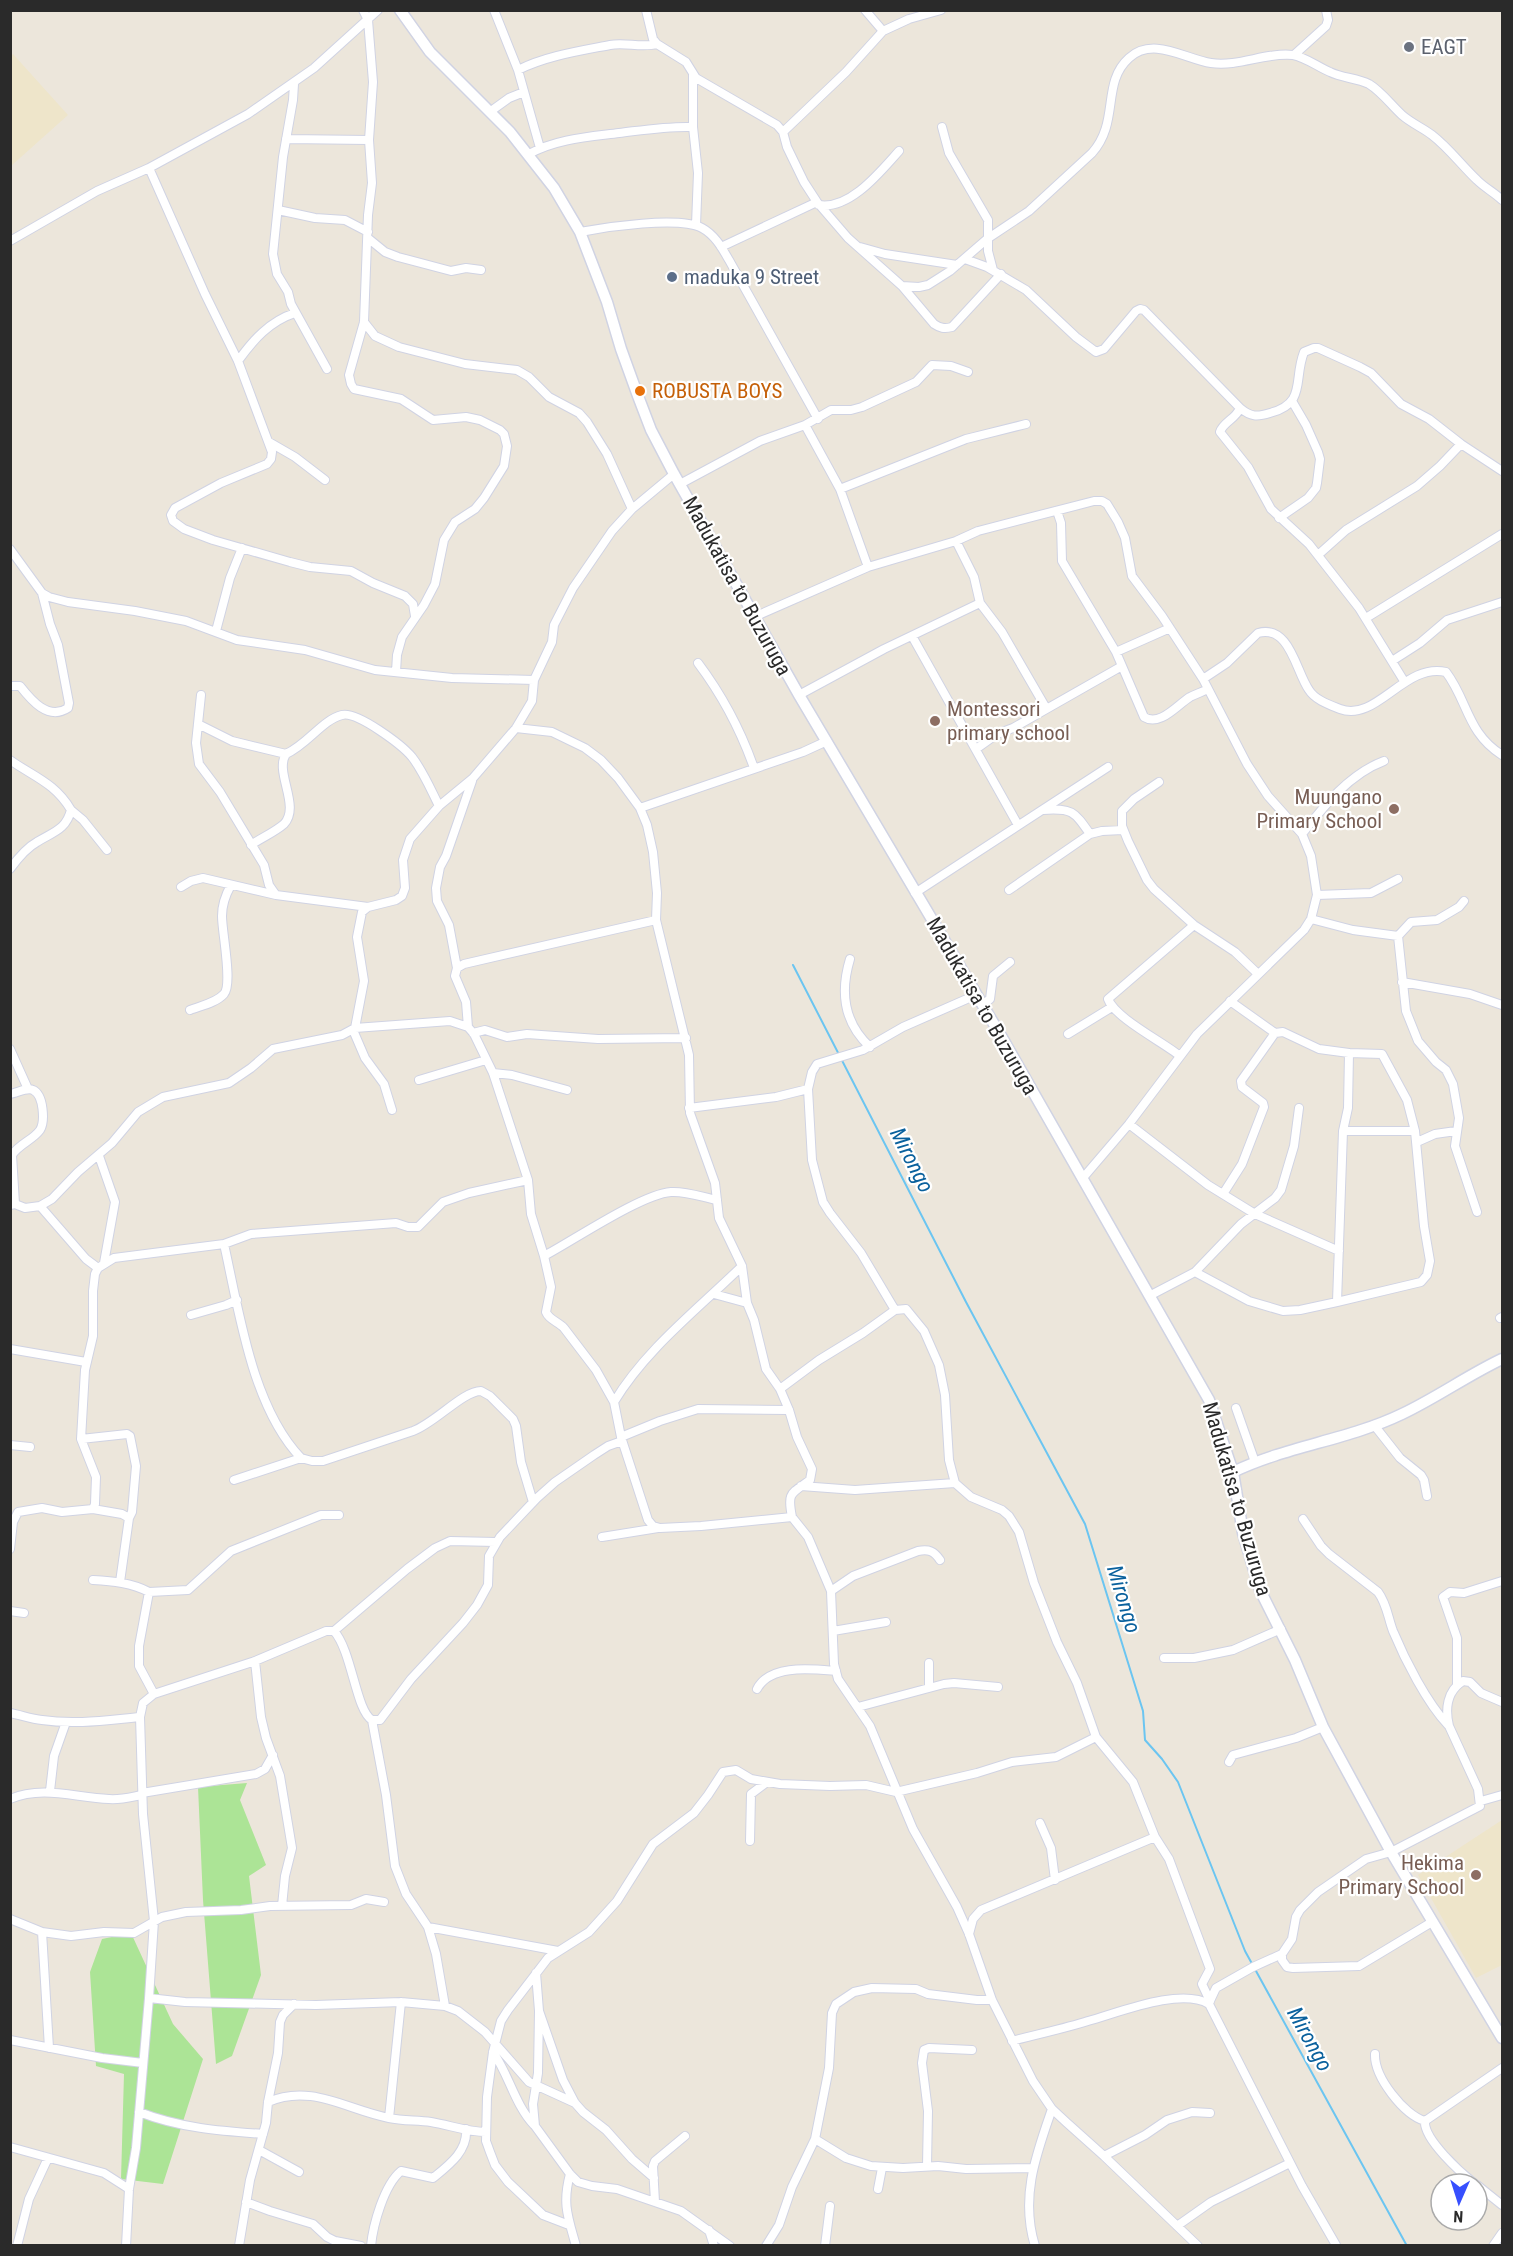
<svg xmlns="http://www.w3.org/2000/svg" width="1513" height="2256" viewBox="0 0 1513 2256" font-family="'Roboto Condensed',sans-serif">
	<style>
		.education { fill: #eee5ca }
		.green { fill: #ace496 }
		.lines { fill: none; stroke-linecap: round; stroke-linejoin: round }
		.stream { stroke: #6bc5f1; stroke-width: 2 }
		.street-casing { stroke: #d0d3e3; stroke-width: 10 }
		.secondary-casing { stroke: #d0d3e3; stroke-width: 13 }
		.street { stroke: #fff; stroke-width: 8 }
		.secondary { stroke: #fff; stroke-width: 10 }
		.worship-dot { fill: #6b7280; stroke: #fff; stroke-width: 2 }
		.service-dot { fill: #5c6f8a; stroke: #fff; stroke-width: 2 }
		.food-dot { fill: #e8710a; stroke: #fff; stroke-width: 2 }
		.education-dot { fill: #8d6e63; stroke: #fff; stroke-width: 2 }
		.labels { text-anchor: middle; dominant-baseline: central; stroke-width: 4.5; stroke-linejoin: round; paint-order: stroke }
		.worship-label { font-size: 21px; fill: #5b616d; stroke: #fff; text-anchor: start }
		.service-label { font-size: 21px; fill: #4e5e75; stroke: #fff; text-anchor: start }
		.food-label { font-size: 21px; fill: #c56008; stroke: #fff; text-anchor: start }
		.street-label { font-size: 21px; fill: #2a2a2a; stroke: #fff }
		.education-label { font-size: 21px; fill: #785e54; stroke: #fff; text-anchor: end }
		.water-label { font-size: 22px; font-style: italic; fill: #0a619d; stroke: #fff }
	</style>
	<rect width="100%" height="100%" fill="#ece6db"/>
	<path class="education" d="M 13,54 L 68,115 L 11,166 L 10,57 Z
		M 1502,1820 L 1502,1965 L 1476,1978 L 1418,1875 Z"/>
	<path class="green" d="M 247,1783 L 240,1800 L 266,1865 L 249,1876 L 261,1975 L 232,2056 L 216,2064 L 203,1900 L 198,1787 Z
		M 131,1933 L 173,2024 L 203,2059 L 163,2184 L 121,2179 L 124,2074 L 96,2066 L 90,1972 L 102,1939 Z"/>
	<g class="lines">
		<path class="stream" d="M 793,965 L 966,1302 L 1085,1524 L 1143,1711 L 1145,1740 L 1162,1759 L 1178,1782 L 1245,1951 L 1407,2246"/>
		<defs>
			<path id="street" d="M 363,10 L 368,20 L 373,82 L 369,140 L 372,183 L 368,215 L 364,322 L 349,375 L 351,384 L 354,389 L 401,399 L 433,420 L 466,417 L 480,420 L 500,430 L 504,434 L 507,446 L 504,466 L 484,498 L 475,509 L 455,522 L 444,540 L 435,584 L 424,605 L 402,637 L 397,655 L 396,672
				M 494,10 L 518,70 L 540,148
				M 646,10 L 653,39 L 657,44 L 686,62 L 696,78 L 777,125 L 783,132 L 787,147 L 804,182 L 817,202 L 848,238 L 902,286 L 919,287 L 928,285 L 950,271 L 987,239 L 1029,211 L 1092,153 C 1120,122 1101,83 1129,58 C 1153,36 1185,59 1211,63 C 1239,67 1266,52 1293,55 C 1305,57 1318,67 1330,72 C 1342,78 1357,78 1369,84 C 1382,92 1391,105 1402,115 C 1411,123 1423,128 1432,135 C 1449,148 1462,166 1477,180 C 1485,188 1495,193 1502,200
				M 865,10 L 883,31
				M 1294,55 L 1326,26 L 1328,20 L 1326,10
				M 518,70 C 546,56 579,51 610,45 C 625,42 641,48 657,44
				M 693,75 L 693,127 L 698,173 L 696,225
				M 294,84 L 293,100 L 283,157 L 273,254 L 277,274 L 288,292 L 291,304 L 327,369
				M 491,111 L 509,98 L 524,92
				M 942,127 L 949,153 L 988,220 L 988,251 L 993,270
				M 783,132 L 846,72 L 883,31 L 909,19 L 941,10
				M 286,139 L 369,140
				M 529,154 C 556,139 588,137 619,133 C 644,130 668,126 693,127
				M 149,168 L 205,294 L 238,361 L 272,452 L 271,459 L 267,464 L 221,483 L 175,508 L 171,515 L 173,521 L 184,529 L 213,540 L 290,562 L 310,567 L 351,571 L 373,583 L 405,596 L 413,604 L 415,616
				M 819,205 C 850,210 880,172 899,151
				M 278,210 L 315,218 L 345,220 L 368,232
				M 580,232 C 606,227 679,216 702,228 C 715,235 722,248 729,260 L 818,419
				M 369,239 L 385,252 L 398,257 L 451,271 L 466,268 L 481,270
				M 10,241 L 97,191 L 149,168 L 248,114 L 314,68 L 378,10
				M 721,247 L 817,202
				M 860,247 L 885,254 L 957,265
				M 965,259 L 987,267 L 1026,290 L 1076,337 L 1096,352 L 1104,349 L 1136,311 L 1140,309 L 1144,310 L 1240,408 C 1236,419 1223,422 1220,432 L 1248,467 L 1271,509 L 1309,544 L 1359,608 L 1404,681
				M 902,286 L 934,324 C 940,328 944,329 952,327 L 1001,274
				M 364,322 L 375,336 L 399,347 L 465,364 L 517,370 L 529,377 L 549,397 L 579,413 L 587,422 L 607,454 L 632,509
				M 238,361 C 253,340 270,321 295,313
				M 1240,408 C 1251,417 1257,417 1270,413 C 1307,403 1293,380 1304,352 L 1314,348 L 1318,348 L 1360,367 L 1371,373 L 1401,404 L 1429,419 L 1461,444 L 1502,471
				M 805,425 L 840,489 L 868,567
				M 269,442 L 295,457 L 325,480
				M 680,484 L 760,441 L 805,425 L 831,410 L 851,410 L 862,407 L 916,382 L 932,365 L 951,366 L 968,372
				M 840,489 L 966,439 L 1026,424
				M 1057,511 L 1061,523 L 1062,561 L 1116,652 L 1144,717 C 1160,727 1177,705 1190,697 C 1196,694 1202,692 1208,689
				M 1279,518 L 1308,498 L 1316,488 L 1317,483 L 1320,459 L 1318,452 L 1306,425 L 1292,401
				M 956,541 L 974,577 L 980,603 L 1002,632 L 1046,708
				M 10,549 L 42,593 L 49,597 L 68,602 L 135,611 L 186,621 L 237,640 L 305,650 L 375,670 L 452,678 L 534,680
				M 1318,555 L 1346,530 L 1417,486 L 1440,466 L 1461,444
				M 754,617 L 868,567 L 956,541 L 978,531 L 1094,501 L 1102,501 L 1107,504 L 1118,522 L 1125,538 L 1132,576 L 1162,616 L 1203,679 L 1247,764 L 1268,796 L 1302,834 L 1311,856 L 1317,895 L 1311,919 L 1304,930 L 1197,1034 L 1129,1124 L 1082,1179
				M 1366,618 L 1502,534
				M 216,631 L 230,578 L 242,548
				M 912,636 L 1018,825
				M 1116,652 L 1170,628
				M 1392,661 L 1420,643 L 1447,620 L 1502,602
				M 698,663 C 722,695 741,731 754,768
				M 1203,679 L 1227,663 L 1258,633 C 1290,624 1296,672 1309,690 C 1315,700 1330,705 1340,709 C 1376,723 1405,662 1446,672 C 1468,701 1467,733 1502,755
				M 10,686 L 20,686 C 31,700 48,721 68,708 L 69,703 L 58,645 L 50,624 L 42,593
				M 201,695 L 196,743 L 199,764 L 220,792 L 264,865 L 269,885 L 276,895 L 368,907
				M 799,695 L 884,649 L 980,603
				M 198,724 L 232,741 L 286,754
				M 516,728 L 552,732 L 585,748 L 601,760 L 618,778 L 640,808 L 647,825 L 653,852 L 657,893 L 656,920 L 689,1055 L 690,1113 L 715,1183 L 719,1218 L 742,1266 L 747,1303 L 754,1320 L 766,1369 L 780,1389 L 789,1410 L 797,1437 L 812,1469 L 810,1480 C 791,1494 787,1492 792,1517
				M 976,749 L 997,734 L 1013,728 L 1122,666
				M 10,760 C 34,777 55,783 71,810 C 66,830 53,832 37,842 C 26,848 18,858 10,869
				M 1159,782 L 1134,799 L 1122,811 L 1122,826 L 1128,841 L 1147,880 L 1154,889 L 1194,925 L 1235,952 L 1257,973
				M 640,808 L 803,752 L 827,741
				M 71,810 L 83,820 L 107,850
				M 1043,810 C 1072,808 1074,811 1090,834
				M 1302,834 C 1324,806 1349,774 1384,761
				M 251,845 C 261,838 275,832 284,824 C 301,806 274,772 286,754 C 308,744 322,720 342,715 C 357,711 402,745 412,757 C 423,771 431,790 439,806
				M 181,887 L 191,881 L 203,878 L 276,895
				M 1009,890 L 1090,834 L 1102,831 L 1123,830
				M 915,893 L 1108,767
				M 1317,895 L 1371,893 L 1398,879
				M 1311,919 L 1353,930 L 1398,936 L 1406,1011 L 1418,1041 L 1436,1062 L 1446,1070 L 1453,1084 L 1459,1118 L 1455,1146 L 1477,1212
				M 1398,936 L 1411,922 L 1437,920 L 1459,907 L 1464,901
				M 850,959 C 840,992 844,1023 870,1047
				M 457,968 L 449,925 L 437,901 L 436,888 L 440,867 L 446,856 L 472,781
				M 1402,982 L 1470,994 L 1502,1005
				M 1230,1001 L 1275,1033
				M 982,1005 L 990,999 L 993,976 L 1010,962
				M 190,1010 C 200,1006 216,1003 224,994 C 233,984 222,933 222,916 C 222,905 226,894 231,885
				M 468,1027 L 466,1002 L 455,976 L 457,968 L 464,964 L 656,920
				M 355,1028 L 450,1021 L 468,1027 L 474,1034 L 493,1073 L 528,1180 L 531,1214 L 544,1256 L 551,1287 L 546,1312 C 549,1320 559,1322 564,1328 L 596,1370 L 614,1402 L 621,1437 L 648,1520 L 653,1526 L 660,1528 L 701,1526 L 792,1517 L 808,1537 L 831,1591 L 834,1664 L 838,1679 L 870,1726 L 913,1829 L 957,1907 L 969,1934 L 992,2000 L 1033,2081 L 1052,2109 L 1066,2122 L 1104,2156 L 1198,2246
				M 353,1030 L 365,1058 L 384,1084 L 392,1110
				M 473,1033 L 485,1030 L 507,1037 L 527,1034 L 598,1039 L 686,1038
				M 1068,1034 L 1112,1007
				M 10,1049 L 28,1089
				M 1180,1056 C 1163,1042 1115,1018 1108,999 L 1194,925
				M 493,1073 L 512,1075 L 567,1090
				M 419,1080 L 486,1060
				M 10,1094 C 17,1093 27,1087 33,1090 C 44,1095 45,1122 40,1130 C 33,1140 19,1144 12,1155 L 15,1204
				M 689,1108 L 776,1097 L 808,1089
				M 1129,1124 L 1208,1185 L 1255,1214 L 1339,1251
				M 1343,1131 L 1415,1131
				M 1417,1142 L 1435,1134 L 1456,1131
				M 99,1156 L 115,1202 L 104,1263
				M 1223,1194 L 1242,1164 L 1264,1107 L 1263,1103 L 1242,1087 L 1241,1081 L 1275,1033 L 1283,1032 L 1319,1049 L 1349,1053 L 1348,1108 L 1343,1131 L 1337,1302
				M 10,1205 L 15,1204 L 25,1208 L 40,1206 L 52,1199 L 78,1172 L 112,1143 L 138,1112 L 163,1097 L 229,1083 L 251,1068 L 273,1049 L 342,1035 L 355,1028 L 364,981 L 357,937 L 362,912 L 368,907 L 396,900 L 402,896 L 405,888 L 403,860 L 410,839 L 439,806 L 473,778 L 516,728 L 532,701 L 534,680 L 552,642 L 554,625 L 573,588 L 612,531 L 632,509 L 674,474
				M 40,1206 L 86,1259 L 98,1268
				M 224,1244 C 239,1311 252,1407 301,1458 L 312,1461 L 323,1461 L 413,1431 C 435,1423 463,1391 481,1391 L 490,1396 L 513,1419 L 516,1426 L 521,1462 L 533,1502
				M 544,1256 C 574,1240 642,1194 671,1192 C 686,1191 702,1197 717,1200
				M 1195,1272 L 1241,1224 L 1275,1198 L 1281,1190 L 1294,1146 L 1299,1108
				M 714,1294 L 747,1303
				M 1151,1295 L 1195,1272 L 1249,1301 L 1283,1311 L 1300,1310 L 1337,1302 L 1421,1282 L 1427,1275 L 1430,1261 L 1424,1226 L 1415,1131 L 1407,1100 L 1382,1054 L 1349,1053
				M 895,1310 L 861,1253 L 830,1213 L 823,1202 L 812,1160 L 808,1089 L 812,1072 L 817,1064 L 863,1050 L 903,1027 L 976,995
				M 191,1315 L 226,1305 L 237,1300
				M 1500,1318 L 1502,1317
				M 10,1349 L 86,1362
				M 780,1389 L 819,1360 L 863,1333 L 895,1310 L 906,1309 L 924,1331 L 939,1365 L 945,1395 L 949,1460 L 955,1483 L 971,1497 L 1002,1510 L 1009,1516 L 1019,1532 L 1034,1583 L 1057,1642 L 1077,1683 L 1096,1737 L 1133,1782 L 1155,1837 L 1169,1859 L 1210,1969 L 1202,1984 L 1210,2001
				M 614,1402 C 646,1349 697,1310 742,1266
				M 1236,1408 L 1255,1462
				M 1374,1425 L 1400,1458 L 1421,1475 L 1424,1480 L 1427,1496
				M 621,1437 L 660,1421 L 698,1409 L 789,1410
				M 81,1439 L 127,1434 L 130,1436 L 136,1466 L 132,1512 L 129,1518
				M 10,1445 L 30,1447
				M 234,1480 L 301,1458
				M 801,1486 L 855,1490 L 955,1483
				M 93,1509 L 95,1504 L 96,1477 L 81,1439 L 85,1370 L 93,1336 L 93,1291 L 95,1274 L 98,1268 L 114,1258 L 224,1244 L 251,1234 L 396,1223 L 408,1227 L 418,1227 L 443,1202 L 469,1193 L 528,1180
				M 1303,1519 L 1321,1546 L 1329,1554 L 1378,1592 C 1387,1604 1388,1618 1393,1631 C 1405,1660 1427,1703 1448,1725
				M 602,1537 L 658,1528
				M 10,1549 L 13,1522 L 18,1512 L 42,1508 L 62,1512 L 93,1509 L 122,1514 L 129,1518 L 120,1582
				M 93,1580 C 113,1581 132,1583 149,1592
				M 831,1591 L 853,1576 L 918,1551 C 929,1549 934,1551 940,1560
				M 10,1611 L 24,1613
				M 334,1631 L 407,1569 L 435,1548 L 450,1541 L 496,1542
				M 833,1631 L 886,1622
				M 1164,1658 L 1194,1658 L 1233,1650 L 1281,1629
				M 255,1661 L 261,1717 L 266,1738 L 280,1776 L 292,1848 L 285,1876 L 282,1906
				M 929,1663 L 929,1687
				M 1457,1685 L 1457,1638 L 1443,1597 L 1450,1592 L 1464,1593 L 1502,1581
				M 757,1689 C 770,1664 811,1669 836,1671
				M 154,1694 L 139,1666 L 139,1646 L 149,1592 L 188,1590 L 231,1551 L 321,1515 L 339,1515
				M 858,1707 L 944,1684 L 954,1683 L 998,1687
				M 10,1713 C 21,1715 31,1719 42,1720 C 75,1725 107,1720 140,1717
				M 372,1720 L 386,1795 L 395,1866 L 406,1894 L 428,1927 L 436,1954 L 445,2006
				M 1229,1762 L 1233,1755 L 1296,1738 L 1323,1727
				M 50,1791 L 54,1756 L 66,1722
				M 142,1793 L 256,1774 L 265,1769 L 273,1755
				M 10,1799 C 43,1785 76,1798 109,1799 C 121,1800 131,1797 142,1795
				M 1481,1801 L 1502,1795
				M 1040,1823 L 1051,1848 L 1055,1880
				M 750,1841 L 751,1794 L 767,1782
				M 10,1919 L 42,1932 L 71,1936 L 104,1932 L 134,1933 L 162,1917 L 186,1912 L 241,1910 L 270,1906 L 351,1905 L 366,1899 L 384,1902
				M 1432,1922 L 1359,1966 L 1293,1968 L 1287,1967 L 1282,1960 L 1282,1954 L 1292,1939 L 1296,1917 L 1300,1910 L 1318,1892 L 1366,1859 L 1391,1852 L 1480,1806 L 1478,1789 L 1449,1726 C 1445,1709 1447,1691 1463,1681 L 1470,1682 L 1481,1693 L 1502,1702
				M 428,1927 L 558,1951
				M 42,1932 L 49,2048
				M 969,1934 L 973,1919 L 981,1910 L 1155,1837
				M 536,1973 L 539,2011 L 563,2080 L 575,2103 L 583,2112 L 606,2130 L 632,2159 L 654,2178
				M 149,1998 L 185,2002 L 316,2005 L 401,2002 L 445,2006 L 458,2011 L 485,2032 L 529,2082 L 575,2103
				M 1209,2003 L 1216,1988 L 1253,1967 L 1282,1954
				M 539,2011 L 538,2073 L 533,2104 L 535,2126 L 570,2174 L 578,2182 L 592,2186 L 617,2189 L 681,2211 L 730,2246
				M 10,2040 L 102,2058 L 143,2063
				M 1012,2041 C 1037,2034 1063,2029 1088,2021 C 1118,2013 1180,1987 1209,2004 L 1302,2186 L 1336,2245
				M 493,2052 C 509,2075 515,2105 534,2125
				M 1375,2054 C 1374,2077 1404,2115 1425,2121
				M 268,2102 C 311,2083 347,2110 389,2118 C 403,2121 417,2120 431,2122 C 449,2125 468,2132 486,2132
				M 139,2112 C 180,2128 220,2131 263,2134
				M 389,2118 L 401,2002
				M 815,2139 L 846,2158 L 871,2166 L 903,2168 L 938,2166 L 966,2169 L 1033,2168
				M 10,2147 L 104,2173 L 129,2189
				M 259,2150 L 299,2172
				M 1104,2156 L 1145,2135 L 1167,2120 L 1192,2112 L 1210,2113
				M 927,2166 L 928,2111 L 922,2063 L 924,2050 L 929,2048 L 972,2050
				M 570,2174 C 562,2204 568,2217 576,2246
				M 1475,2184 C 1461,2173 1423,2139 1425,2121 L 1502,2068
				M 1477,2185 L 1502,2205
				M 878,2189 L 882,2168
				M 246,2202 L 270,2211 L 313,2224 L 327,2237 L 335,2241 L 361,2246
				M 655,2202 L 653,2166 L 655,2161 L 685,2136
				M 569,2225 L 543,2215 L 508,2182 L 495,2165 L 490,2152 L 486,2141 L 487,2097 L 493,2052 L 501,2021 L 508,2010 L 548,1958 L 589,1932 L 617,1901 L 653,1844 L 694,1813 L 708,1795 L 723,1772 L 736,1770 L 751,1779 L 780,1784 L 830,1786 L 866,1785 L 896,1792 L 977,1773 L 1012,1762 L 1056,1757 L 1096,1737
				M 1177,2226 L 1211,2202 L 1290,2163
				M 709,2230 L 714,2246
				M 17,2246 L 29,2199 L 48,2158
				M 126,2246 L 129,2189 L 136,2148 L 149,1998 L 154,1921 L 143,1814 L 140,1717 L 143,1703 L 154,1694 L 255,1661 L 326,1631 L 334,1631 C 352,1651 356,1711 372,1720 L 380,1720 L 411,1679 L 463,1623 L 477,1605 L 488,1585 L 489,1556 L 500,1537 L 537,1498 L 555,1482 L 594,1455 L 608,1446 L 622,1441
				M 239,2246 L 250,2180 L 266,2123 L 268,2102 L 278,2053 L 280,2022 L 283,2015 L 294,2004
				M 371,2246 C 373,2225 384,2185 401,2171 L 433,2178 C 449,2165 468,2151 466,2129
				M 766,2246 L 779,2225 L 792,2187 L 815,2139 L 829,2068 L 832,2013 L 836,2004 L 854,1992 L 872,1988 L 916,1989 L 928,1994 L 977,2000 L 992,2000
				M 825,2246 L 830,2206
				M 1035,2246 C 1020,2197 1036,2155 1052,2109
				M 1493,2246 L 1502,2233"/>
			<path id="secondary" d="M 400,10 L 430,52 L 510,132 L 554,188 L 580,232 L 607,302 L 621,349 L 638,396 L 651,430 L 674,474 L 799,695 L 1004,1041 L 1209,1400 L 1233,1472 L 1243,1533 L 1260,1590 L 1295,1660 L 1323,1727 L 1391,1852 L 1502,2038
				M 1233,1472 C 1287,1446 1348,1440 1402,1414 C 1436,1398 1468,1375 1502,1359"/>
		</defs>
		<use href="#street" class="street-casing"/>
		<use href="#secondary" class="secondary-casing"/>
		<use href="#street" class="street"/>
		<use href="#secondary" class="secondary"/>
	</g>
	<circle class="worship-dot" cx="1409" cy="47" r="6"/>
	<circle class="service-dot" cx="672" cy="277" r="6"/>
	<circle class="food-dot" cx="640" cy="391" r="6"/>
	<g class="education-dot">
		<circle cx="935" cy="721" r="6"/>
		<circle cx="1394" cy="809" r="6"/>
		<circle cx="1476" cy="1875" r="6"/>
	</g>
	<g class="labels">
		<g class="worship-label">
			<text x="1421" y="47">EAGT</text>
		</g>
		<g class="service-label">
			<text x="684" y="277">maduka 9 Street</text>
		</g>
		<g class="food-label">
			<text x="652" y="391">ROBUSTA BOYS</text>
		</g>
		<g class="street-label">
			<text transform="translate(737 586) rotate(61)">Madukatisa to Buzuruga</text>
			<text transform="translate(982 1006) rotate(60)">Madukatisa to Buzuruga</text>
			<text transform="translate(1237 1499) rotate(74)">Madukatisa to Buzuruga</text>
		</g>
		<g class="education-label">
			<text x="947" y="709" text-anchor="start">Montessori<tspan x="947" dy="24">primary school</tspan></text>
			<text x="1382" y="797">Muungano<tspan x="1382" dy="24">Primary School</tspan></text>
			<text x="1464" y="1863">Hekima<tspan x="1464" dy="24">Primary School</tspan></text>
		</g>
		<g class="water-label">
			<text transform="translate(912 1160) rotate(63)">Mirongo</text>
			<text transform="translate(1124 1599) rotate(73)">Mirongo</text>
			<text transform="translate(1310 2039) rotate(61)">Mirongo</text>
		</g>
	</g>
	<rect width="1513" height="2256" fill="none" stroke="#2a2a2a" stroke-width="24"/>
	<g transform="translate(1459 2202) rotate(183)"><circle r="28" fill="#ffffff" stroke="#aaaaaa" stroke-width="1.5"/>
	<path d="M0-4.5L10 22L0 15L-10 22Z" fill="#374ffe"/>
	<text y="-9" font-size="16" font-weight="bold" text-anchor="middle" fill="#2a2a2a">N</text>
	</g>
</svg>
